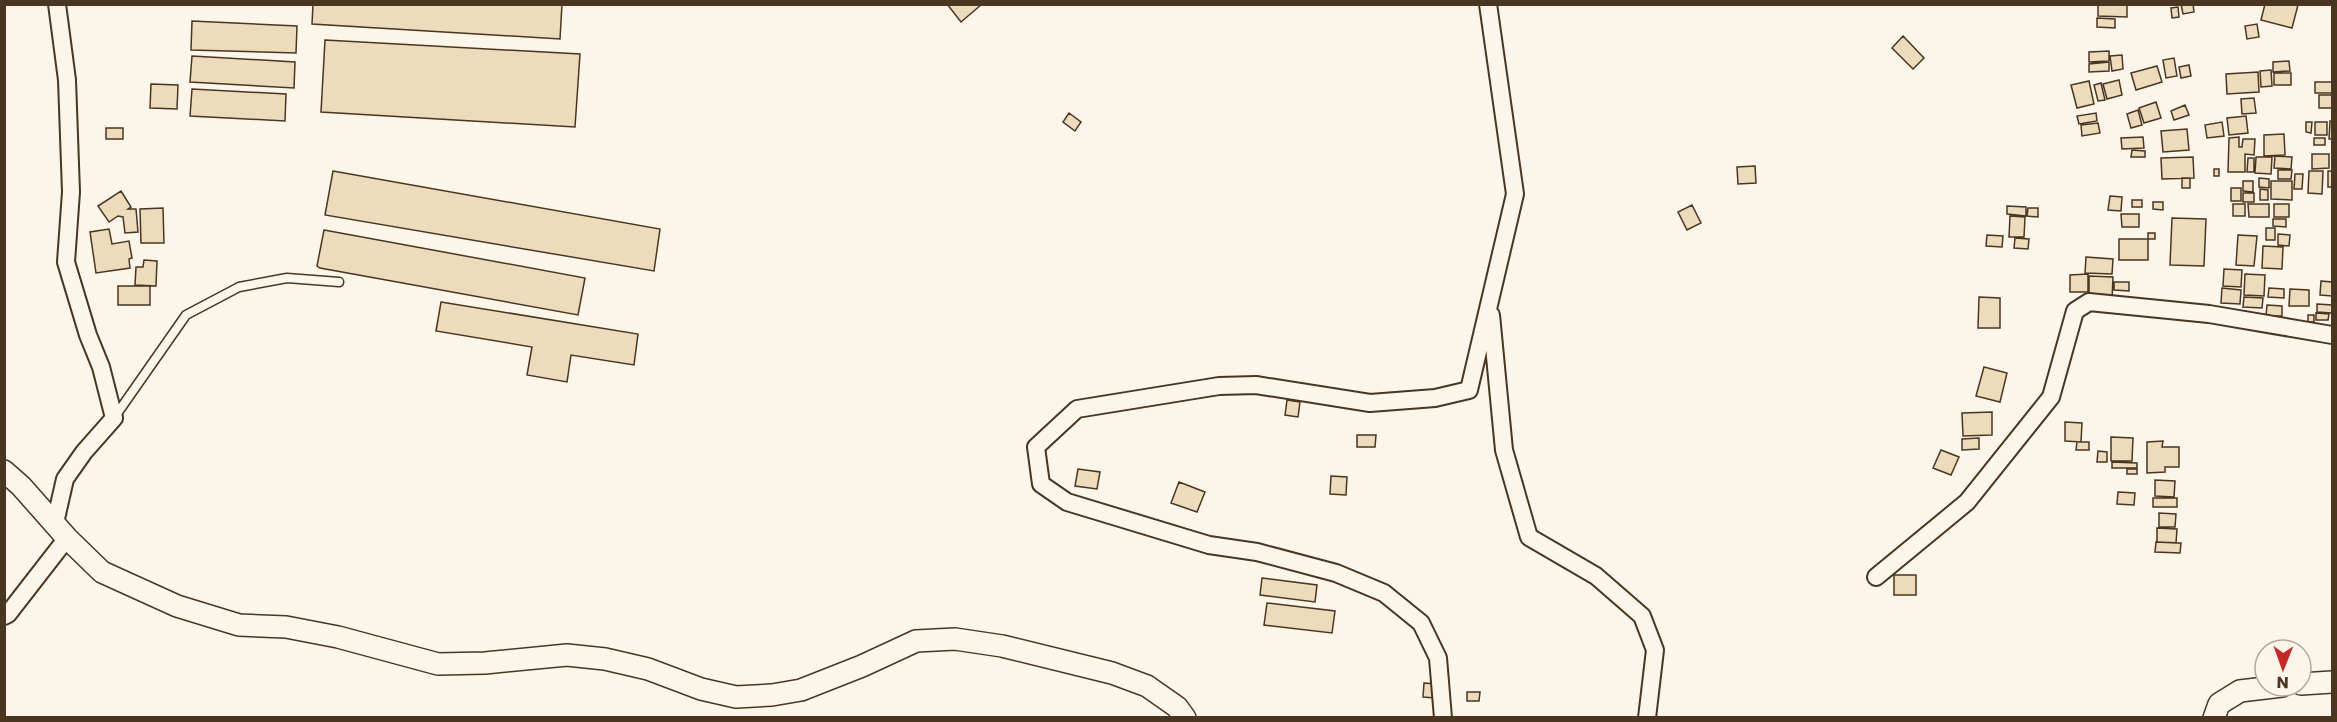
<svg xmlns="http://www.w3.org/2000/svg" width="2337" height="722" viewBox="0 0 2337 722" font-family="Poppins,sans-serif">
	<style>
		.building { fill: #ecdcbc; stroke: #4a3520; stroke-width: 1.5 }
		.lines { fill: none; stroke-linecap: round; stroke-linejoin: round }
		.service-casing { stroke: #4a3520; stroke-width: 11 }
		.minor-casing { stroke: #4a3520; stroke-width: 20 }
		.tertiary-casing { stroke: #4a3520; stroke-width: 24 }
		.service { stroke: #fbf6e9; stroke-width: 8 }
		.minor { stroke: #fbf6e9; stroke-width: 16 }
		.tertiary { stroke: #fbf6e9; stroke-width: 21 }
	</style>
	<rect width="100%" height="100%" fill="#fbf6e9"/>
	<path class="building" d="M 313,4 L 562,4 L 560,39 L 312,24 Z
		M 947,4 L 982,4 L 961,22 Z
		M 2098,4 L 2127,4 L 2127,17 L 2098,16 Z
		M 2181,4 L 2193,4 L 2194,12 L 2183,14 Z
		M 2265,4 L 2298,5 L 2292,28 L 2261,20 Z
		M 2178,7 L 2179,17 L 2172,18 L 2171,8 Z
		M 2097,18 L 2115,19 L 2115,28 L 2097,27 Z
		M 192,21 L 297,26 L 296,53 L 191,50 Z
		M 2257,24 L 2259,37 L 2247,39 L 2245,26 Z
		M 1903,36 L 1924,58 L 1913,69 L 1892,48 Z
		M 325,40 L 580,54 L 575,127 L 321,112 Z
		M 2109,51 L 2109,61 L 2089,62 L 2089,52 Z
		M 2122,55 L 2123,69 L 2112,71 L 2110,56 Z
		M 192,56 L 295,62 L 294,88 L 190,82 Z
		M 2174,58 L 2177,76 L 2166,78 L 2163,60 Z
		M 2289,61 L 2290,71 L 2273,72 L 2273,62 Z
		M 2109,62 L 2109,71 L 2089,72 L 2089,64 Z
		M 2189,65 L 2191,76 L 2181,78 L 2179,67 Z
		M 2157,66 L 2162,82 L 2136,90 L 2131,73 Z
		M 2271,70 L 2272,86 L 2261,87 L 2260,71 Z
		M 2258,72 L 2259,92 L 2227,94 L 2226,74 Z
		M 2274,73 L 2291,73 L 2291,85 L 2274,85 Z
		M 2119,80 L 2122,95 L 2107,99 L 2103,84 Z
		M 2089,81 L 2094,104 L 2077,108 L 2071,85 Z
		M 2315,82 L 2332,82 L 2332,93 L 2315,93 Z
		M 2101,83 L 2105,100 L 2098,101 L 2094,85 Z
		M 151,84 L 178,85 L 177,109 L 150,108 Z
		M 192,89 L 286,94 L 285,121 L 190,116 Z
		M 2319,95 L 2332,95 L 2332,108 L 2319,108 Z
		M 2254,98 L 2256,113 L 2242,114 L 2241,99 Z
		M 2156,102 L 2161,118 L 2144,123 L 2139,108 Z
		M 2185,105 L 2189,115 L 2174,120 L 2171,111 Z
		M 2138,110 L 2142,125 L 2131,128 L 2127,114 Z
		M 1069,113 L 1081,122 L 1075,131 L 1063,122 Z
		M 2096,113 L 2097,121 L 2079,124 L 2077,116 Z
		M 2246,116 L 2248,133 L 2229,135 L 2227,118 Z
		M 2330,121 L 2332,121 L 2332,139 L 2329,139 Z
		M 2222,122 L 2224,136 L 2207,138 L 2205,125 Z
		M 2306,122 L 2312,122 L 2311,133 L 2306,132 Z
		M 2315,122 L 2327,122 L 2327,135 L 2315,135 Z
		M 2098,123 L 2100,133 L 2082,136 L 2081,125 Z
		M 106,128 L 123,128 L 123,139 L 106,139 Z
		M 2187,129 L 2189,150 L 2163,152 L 2161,131 Z
		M 2284,134 L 2285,155 L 2264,156 L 2264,135 Z
		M 2143,137 L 2144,148 L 2122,149 L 2121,138 Z
		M 2239,137 L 2239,147 L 2242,147 L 2243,139 L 2255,139 L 2254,155 L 2245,154 L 2245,172 L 2228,172 L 2229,138 Z
		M 2314,138 L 2325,138 L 2325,145 L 2314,145 Z
		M 2132,150 L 2145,151 L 2145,157 L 2131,157 Z
		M 2312,154 L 2329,154 L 2329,168 L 2312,169 Z
		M 2275,156 L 2292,157 L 2291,169 L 2274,168 Z
		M 2193,157 L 2194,178 L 2162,179 L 2161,158 Z
		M 2256,157 L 2272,157 L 2271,174 L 2255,173 Z
		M 2248,158 L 2254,158 L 2254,172 L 2247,172 Z
		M 1755,166 L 1756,183 L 1738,184 L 1737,167 Z
		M 2214,169 L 2219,169 L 2219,176 L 2214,176 Z
		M 2278,170 L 2292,170 L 2291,179 L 2278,179 Z
		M 333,171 L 660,229 L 654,271 L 325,215 Z
		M 2309,171 L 2323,171 L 2322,194 L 2308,193 Z
		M 2328,171 L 2332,171 L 2332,187 L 2328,187 Z
		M 2295,174 L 2303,174 L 2302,189 L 2294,189 Z
		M 2182,178 L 2190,178 L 2190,188 L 2182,188 Z
		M 2259,178 L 2269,179 L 2269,188 L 2259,187 Z
		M 2243,181 L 2253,181 L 2253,192 L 2243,191 Z
		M 2271,181 L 2292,181 L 2292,200 L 2271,199 Z
		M 2231,188 L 2241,188 L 2241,201 L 2231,201 Z
		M 2260,189 L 2268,190 L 2268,200 L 2260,200 Z
		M 121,191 L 131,207 L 128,209 L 136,209 L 138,232 L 125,233 L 123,217 L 118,216 L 109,222 L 98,206 Z
		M 2243,193 L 2254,193 L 2254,202 L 2243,202 Z
		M 2110,196 L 2122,197 L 2121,211 L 2108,210 Z
		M 2132,200 L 2142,200 L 2142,207 L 2132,207 Z
		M 2153,202 L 2163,202 L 2163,210 L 2153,209 Z
		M 2233,204 L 2245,204 L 2245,216 L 2233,216 Z
		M 2248,204 L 2269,204 L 2269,217 L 2249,217 Z
		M 2274,204 L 2289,204 L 2289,217 L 2274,217 Z
		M 1692,205 L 1701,223 L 1687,230 L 1678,212 Z
		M 2007,206 L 2026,207 L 2026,216 L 2007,214 Z
		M 163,208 L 164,243 L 141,243 L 140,209 Z
		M 2028,208 L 2038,208 L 2038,217 L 2027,216 Z
		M 2121,214 L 2139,214 L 2139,227 L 2122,227 Z
		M 2010,216 L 2025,217 L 2024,237 L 2009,237 Z
		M 2172,218 L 2206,219 L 2204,266 L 2170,265 Z
		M 2273,219 L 2286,219 L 2286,227 L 2273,226 Z
		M 2266,228 L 2275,228 L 2275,240 L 2266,240 Z
		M 109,229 L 112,244 L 129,241 L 132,258 L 129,259 L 130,268 L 96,273 L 90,232 Z
		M 324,230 L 585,278 L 578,315 L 320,268 L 317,266 Z
		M 2148,233 L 2155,233 L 2155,239 L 2148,239 Z
		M 2278,234 L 2290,235 L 2289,246 L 2278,245 Z
		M 1987,235 L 2003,236 L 2002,247 L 1986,246 Z
		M 2238,235 L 2257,236 L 2254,266 L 2236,265 Z
		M 2015,238 L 2029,239 L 2028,249 L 2014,248 Z
		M 2119,239 L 2148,239 L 2148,260 L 2119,260 Z
		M 2263,246 L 2283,247 L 2282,269 L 2262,268 Z
		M 2086,257 L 2113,259 L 2112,274 L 2085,273 Z
		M 144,260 L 157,261 L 156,286 L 135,285 L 136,267 L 143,267 Z
		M 2224,269 L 2242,270 L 2241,287 L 2223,286 Z
		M 2088,274 L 2088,292 L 2070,292 L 2070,275 Z
		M 2245,274 L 2265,275 L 2264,296 L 2244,295 Z
		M 2089,276 L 2113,277 L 2112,299 L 2089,298 Z
		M 2321,281 L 2332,282 L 2332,296 L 2320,295 Z
		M 2114,282 L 2129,282 L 2129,291 L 2114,290 Z
		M 118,286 L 150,286 L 150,305 L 118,305 Z
		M 2222,288 L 2241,290 L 2240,304 L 2221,303 Z
		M 2269,288 L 2284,289 L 2284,298 L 2268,297 Z
		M 2290,289 L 2309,290 L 2309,306 L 2289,306 Z
		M 1979,297 L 2000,298 L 2000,328 L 1978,328 Z
		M 2244,297 L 2263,298 L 2262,308 L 2243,307 Z
		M 441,302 L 638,334 L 634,365 L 571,355 L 567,382 L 527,375 L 532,347 L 436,331 Z
		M 2317,304 L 2332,305 L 2332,313 L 2317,312 Z
		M 2267,305 L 2282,306 L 2282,316 L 2266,316 Z
		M 2316,313 L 2329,314 L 2328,320 L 2316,320 Z
		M 2308,315 L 2314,315 L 2314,322 L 2308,322 Z
		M 1984,367 L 2007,373 L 2000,402 L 1976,396 Z
		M 1287,400 L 1300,402 L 1298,417 L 1285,415 Z
		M 1992,412 L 1992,435 L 1963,436 L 1962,413 Z
		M 2065,422 L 2082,423 L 2081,442 L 2065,441 Z
		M 1357,435 L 1376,435 L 1375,447 L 1357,447 Z
		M 2111,437 L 2133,438 L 2132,461 L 2111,461 Z
		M 1979,438 L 1979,449 L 1962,450 L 1962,439 Z
		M 2163,441 L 2162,447 L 2179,447 L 2179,467 L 2165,467 L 2165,472 L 2147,473 L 2147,442 Z
		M 2077,442 L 2089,442 L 2089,450 L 2076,450 Z
		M 1941,450 L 1959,457 L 1951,475 L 1933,468 Z
		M 2098,451 L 2107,452 L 2107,462 L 2097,462 Z
		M 2112,462 L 2137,463 L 2137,468 L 2112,468 Z
		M 1078,469 L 1100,472 L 1097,489 L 1075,486 Z
		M 2127,469 L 2137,469 L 2137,474 L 2127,474 Z
		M 1331,476 L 1347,477 L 1346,495 L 1330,494 Z
		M 2155,480 L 2175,481 L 2174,497 L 2155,496 Z
		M 1179,482 L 1205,492 L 1197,512 L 1171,503 Z
		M 2118,492 L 2135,493 L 2134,505 L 2117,504 Z
		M 2153,498 L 2177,498 L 2177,507 L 2153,507 Z
		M 2159,513 L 2176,514 L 2175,527 L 2159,527 Z
		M 2157,528 L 2177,529 L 2176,543 L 2157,542 Z
		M 2156,542 L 2181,543 L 2180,553 L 2155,552 Z
		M 1894,575 L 1916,575 L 1916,595 L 1894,595 Z
		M 1262,578 L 1317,585 L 1315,602 L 1260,595 Z
		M 1267,603 L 1335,611 L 1332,633 L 1264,625 Z
		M 1424,683 L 1436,684 L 1435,698 L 1423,697 Z
		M 1467,692 L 1480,692 L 1479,701 L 1467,701 Z"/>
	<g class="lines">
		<defs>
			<path id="service" d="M 114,418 L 186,315 L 239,287 L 287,278 L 339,282"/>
			<path id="minor" d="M 1491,315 L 1504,450 L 1529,537 L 1596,576 L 1642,616 L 1655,650 L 1647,718
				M 55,523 L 65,479 L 84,452 L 114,418 L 101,367 L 88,335 L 66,262 L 71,192 L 67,80 L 57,4
				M 1876,577 L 1967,502 L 2051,397 L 2075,311 L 2089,302 L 2209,314 L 2332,335
				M 4,616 L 8,614 L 67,538
				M 1443,718 L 1438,658 L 1421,623 L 1384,593 L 1336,573 L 1257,552 L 1209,545 L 1067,502 L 1041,484 L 1036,447 L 1077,409 L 1219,386 L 1256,385 L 1370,403 L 1435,398 L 1469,390 L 1515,194 L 1488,4"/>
			<path id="tertiary" d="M 4,471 L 21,486 L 67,538 L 102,572 L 177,606 L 239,625 L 286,627 L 338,637 L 438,664 L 485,663 L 567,655 L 605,659 L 648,669 L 701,689 L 736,697 L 772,695 L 801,690 L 862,666 L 916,641 L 955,639 L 1002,646 L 1112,673 L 1147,686 L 1177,707 L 1185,718
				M 2301,684 L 2332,682
				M 2214,718 L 2219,704 L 2240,691 L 2282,686"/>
		</defs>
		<use href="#service" class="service-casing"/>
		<use href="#minor" class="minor-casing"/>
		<use href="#tertiary" class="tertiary-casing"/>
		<use href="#service" class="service"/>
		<use href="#minor" class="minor"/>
		<use href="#tertiary" class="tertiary"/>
	</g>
	<rect width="2337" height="722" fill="none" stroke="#4a3520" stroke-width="12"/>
	<g transform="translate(2283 668) rotate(181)"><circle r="28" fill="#fbf6e9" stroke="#b4a999" stroke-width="1.5"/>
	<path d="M0-4.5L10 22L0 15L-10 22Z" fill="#c62828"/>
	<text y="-9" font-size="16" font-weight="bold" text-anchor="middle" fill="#4a3520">N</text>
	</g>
</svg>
